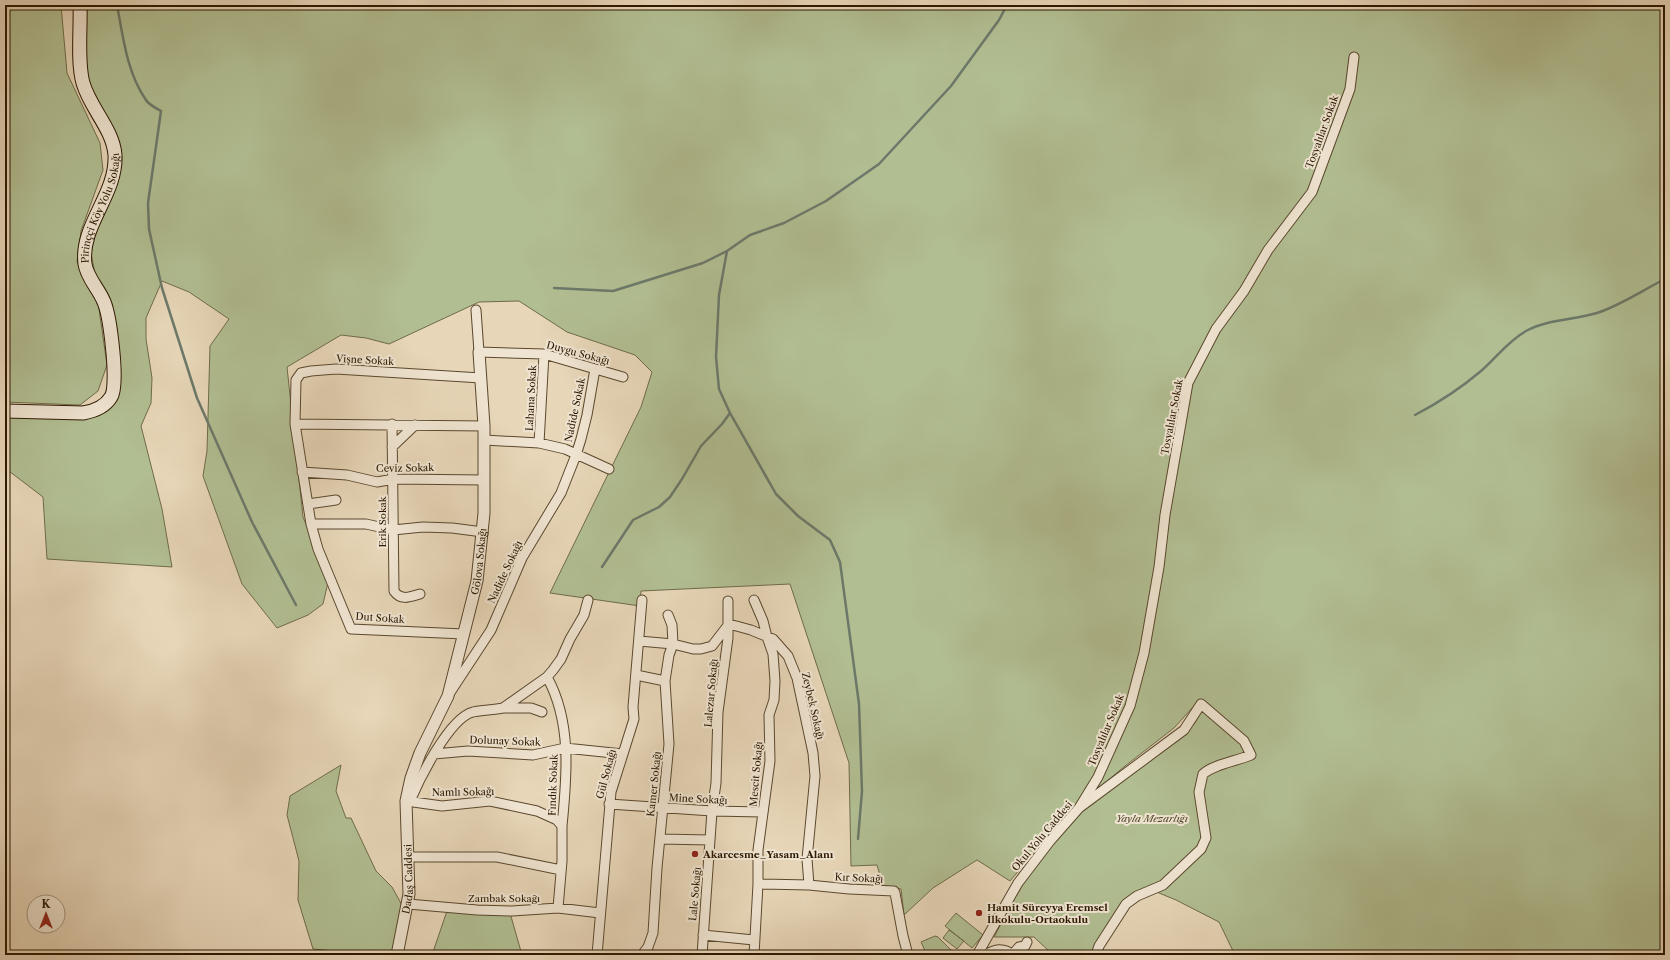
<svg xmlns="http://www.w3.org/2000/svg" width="1670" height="960" viewBox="0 0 1670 960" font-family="'Libre Caslon Text',serif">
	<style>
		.green { fill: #b1be92; stroke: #6e6b49 }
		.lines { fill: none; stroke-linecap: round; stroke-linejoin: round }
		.stream { stroke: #6c796a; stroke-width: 2.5 }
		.minor-casing { stroke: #5b482e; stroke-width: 11 }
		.tertiary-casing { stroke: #5b482e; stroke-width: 13 }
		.secondary-casing { stroke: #2c1800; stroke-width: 15 }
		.minor { stroke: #efe4d1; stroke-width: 9 }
		.tertiary { stroke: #efe4d1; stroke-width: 11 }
		.secondary { stroke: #efe4d1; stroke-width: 13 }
		.poi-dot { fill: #8f2418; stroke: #efe4d1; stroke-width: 1.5 }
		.labels { text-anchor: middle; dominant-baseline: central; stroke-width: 4; stroke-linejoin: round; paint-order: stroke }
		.street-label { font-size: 10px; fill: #2c1800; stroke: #efe4d1 }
		.park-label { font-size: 10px; font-style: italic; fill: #544a2c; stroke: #efe4d1 }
		.poi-label { font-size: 10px; font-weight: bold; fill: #2c1800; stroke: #efe4d1; text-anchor: start }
	</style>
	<rect width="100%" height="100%" fill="#e7d6b8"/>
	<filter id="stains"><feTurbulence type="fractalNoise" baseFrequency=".005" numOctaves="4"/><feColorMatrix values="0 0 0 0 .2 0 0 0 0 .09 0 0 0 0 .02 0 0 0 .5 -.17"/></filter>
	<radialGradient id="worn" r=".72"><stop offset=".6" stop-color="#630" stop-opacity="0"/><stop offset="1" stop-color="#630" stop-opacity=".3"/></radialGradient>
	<path class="green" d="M 5,5 L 61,5 L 67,73 L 100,143 L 103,170 L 81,231 L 77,262 L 98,302 L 107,365 L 98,391 L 80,405 L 5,402 Z
		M 80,5 L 1665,5 L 1665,955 L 1235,955 L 1219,922 L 1176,900 L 1147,888 L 1116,911 L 1091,955 L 1056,955 L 1050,952 L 1034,937 L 994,937 L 1020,888 L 1071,819 L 1172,743 L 1195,723 L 1200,712 L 1193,707 L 1174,728 L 1125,766 L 1064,817 L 1010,881 L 977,860 L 933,888 L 904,915 L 901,889 L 883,885 L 877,865 L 851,866 L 849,763 L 790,584 L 641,591 L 640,606 L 550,593 L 641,407 L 652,372 L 635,355 L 567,332 L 519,301 L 479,302 L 389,344 L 366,338 L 341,335 L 287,367 L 303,517 L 329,578 L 323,604 L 308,615 L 277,628 L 242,584 L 203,476 L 207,451 L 210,346 L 229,319 L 189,292 L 162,281 L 146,318 L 146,339 L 152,378 L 151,403 L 141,426 L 162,509 L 172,567 L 47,559 L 43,497 L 5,468 L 5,412 L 86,418 L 120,380 L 112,304 L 96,279 L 90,248 L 116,172 L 84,69 Z
		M 341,765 L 336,791 L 346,818 L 351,818 L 376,871 L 392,887 L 403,907 L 392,955 L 376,955 L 313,949 L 298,900 L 299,861 L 287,815 L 290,796 Z
		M 447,911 L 510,913 L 522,955 L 432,955 Z
		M 956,913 L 983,935 L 972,948 L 945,926 Z
		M 949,930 L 964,941 L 957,949 L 943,938 Z
		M 935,936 L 938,937 L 956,955 L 927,955 L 921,942 Z"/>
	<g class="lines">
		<path class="stream" d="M 117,5 C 123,37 127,73 146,100 C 149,105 156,108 161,111 L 148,203 L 149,229 L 162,288 L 197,398 L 252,522 L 296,605
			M 727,251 L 719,295 L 716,357 L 719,389 L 730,413 L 776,494 L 798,516 L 830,540 L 840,562 L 859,704 L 862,791 L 858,839
			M 554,288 L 613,291 L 703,263 L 727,251 L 750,235 L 784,223 L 826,201 L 879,164 L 951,86 L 999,20 L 1007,5
			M 1415,415 C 1438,403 1461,388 1481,371 C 1496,358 1508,341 1526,331 C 1548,319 1574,320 1597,313 C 1621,305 1643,290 1665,279
			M 602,567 L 633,520 L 659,507 L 670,497 L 682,479 L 701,446 L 722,424 L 730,413"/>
		<defs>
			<path id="minor" d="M 476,310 L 479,352 L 544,354 L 623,377
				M 295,424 L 484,426
				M 392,424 L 394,591 C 401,601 410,597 420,594
				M 484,440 L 539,443 L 565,449 L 609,469
				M 539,443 L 544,354
				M 392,447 L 415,425
				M 302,472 L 347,475 L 377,482 L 394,479 L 484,480
				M 308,504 L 336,500
				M 311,524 L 366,524 L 393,530 L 423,527 L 452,528 L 483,532
				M 464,634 L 351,629 L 318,549 L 311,524 L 295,424 L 296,380 L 301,373 L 311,371 L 336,369 L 481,378
				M 639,641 L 673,644 L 693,649 L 701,649 L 712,646 L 729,624 L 751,630 L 773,639 L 788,656 L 797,678 L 813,753 L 815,776 L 807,859 L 809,885
				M 636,675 L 665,681
				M 547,677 C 572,722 567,776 562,826
				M 451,691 L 491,630 L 522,558 L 561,493 L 576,455 L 581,439 L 587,415 L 595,369
				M 542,712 L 531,708 L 503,708 L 547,677 L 553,670 L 561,659 L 570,639 L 584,615 L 588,600
				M 434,754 L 468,751 L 533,755 L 565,748 L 623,754
				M 406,801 L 442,806 L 490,801 L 537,811 L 557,820 L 562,826 L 562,861 L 558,908
				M 410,801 C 419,780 449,718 473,712 C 482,710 493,710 503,708
				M 609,804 L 712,811 L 763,812
				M 1079,808 L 1098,777 L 1130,706 L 1144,653 L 1159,567 L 1165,515 L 1188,383 L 1216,329 L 1244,291 L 1268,250 L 1312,192 L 1350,89 L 1354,57
				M 660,839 L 710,840
				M 408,857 L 497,857 L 561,870
				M 758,884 L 809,885 L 849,889 L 894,891 L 895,893 L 903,936 L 908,955
				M 408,904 L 477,910 L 512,911 L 558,908 L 600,913
				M 703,935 L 754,940
				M 597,955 L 611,792 L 634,719 L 633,707 L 642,600
				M 642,955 L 648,947 L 653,933 L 657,868 L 669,744 L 665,681 L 669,655 L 673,644 L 672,625 L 668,615
				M 702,955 L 712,811 L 716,783 L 718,712 L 728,638 L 728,601
				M 754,955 L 758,884 L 758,850 L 770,761 L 769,715 L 774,700 L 775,681 L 773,654 L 767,637 L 763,621 L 754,600
				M 977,955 L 1018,883 L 1050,841 L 1079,808 L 1184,730 L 1201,704 L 1244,741 L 1251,755 C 1237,761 1214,764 1203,774 L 1199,792 L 1206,838 L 1201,849 L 1163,885 L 1137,896 L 1126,904 L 1099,946 L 1096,955
				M 985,955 C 995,949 1003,947 1013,955
				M 1012,955 L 1019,947 L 1025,946 L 1027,942"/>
			<g id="tertiary">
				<path id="s1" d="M 397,955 L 409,894 L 406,801 L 411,778 L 420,753 L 448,696 L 477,581 L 484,513 L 484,426 L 479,352"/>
			</g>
			<g id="secondary">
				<path id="s2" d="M 5,411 L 83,413 C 95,411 105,407 111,397 C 119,385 110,316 104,302 C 99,289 87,278 85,264 C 80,225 117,195 115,155 C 113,129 90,108 83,83 C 77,62 81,28 80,5"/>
			</g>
		</defs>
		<use href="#minor" class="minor-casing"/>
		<use href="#tertiary" class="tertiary-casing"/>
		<use href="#secondary" class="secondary-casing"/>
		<use href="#minor" class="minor"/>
		<use href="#tertiary" class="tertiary"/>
		<use href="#secondary" class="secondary"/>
	</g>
	<g class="poi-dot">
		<circle cx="695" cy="854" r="4"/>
		<circle cx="979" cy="913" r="4"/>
	</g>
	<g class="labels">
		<g class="street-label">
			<text transform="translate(1322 132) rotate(-70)">Tosyalılar Sokak</text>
			<text stroke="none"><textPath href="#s2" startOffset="309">Pirinççi Köy Yolu Sokağı</textPath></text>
			<text transform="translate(578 353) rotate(15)">Duygu Sokağı</text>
			<text transform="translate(365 360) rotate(3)">Vişne Sokak</text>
			<text transform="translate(531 398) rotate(-87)">Lahana Sokak</text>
			<text transform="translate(575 410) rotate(-78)">Nadide Sokak</text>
			<text transform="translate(1172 417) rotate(-79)">Tosyalılar Sokak</text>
			<text transform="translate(405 468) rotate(-1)">Ceviz Sokak</text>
			<text transform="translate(382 522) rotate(-90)">Erik Sokak</text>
			<text stroke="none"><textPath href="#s1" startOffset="407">Gölova Sokağı</textPath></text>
			<text transform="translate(505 572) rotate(-65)">Nadide Sokağı</text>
			<text transform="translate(380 618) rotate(4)">Dut Sokak</text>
			<text transform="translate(711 693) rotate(-85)">Lalezar Sokağı</text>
			<text transform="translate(813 706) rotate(77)">Zeybek Sokağı</text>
			<text transform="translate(1106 730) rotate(-67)">Tosyalılar Sokak</text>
			<text transform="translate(505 741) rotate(2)">Dolunay Sokak</text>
			<text transform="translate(606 774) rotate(-75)">Gül Sokağı</text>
			<text transform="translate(756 774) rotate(-85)">Mescit Sokağı</text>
			<text transform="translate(654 784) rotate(-84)">Kamer Sokağı</text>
			<text transform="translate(553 785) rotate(-88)">Fındık Sokak</text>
			<text transform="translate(463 792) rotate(-1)">Namlı Sokağı</text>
			<text transform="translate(698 799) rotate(3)">Mine Sokağı</text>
			<text transform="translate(1042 836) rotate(-50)">Okul Yolu Caddesi</text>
			<text transform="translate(859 878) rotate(3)">Kır Sokağı</text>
			<text stroke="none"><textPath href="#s1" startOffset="77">Dadaş Caddesi</textPath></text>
			<text transform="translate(695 894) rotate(-85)">Lale Sokağı</text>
			<text x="504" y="898">Zambak Sokağı</text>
		</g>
		<g class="park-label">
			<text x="1152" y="818">Yayla Mezarlığı</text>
		</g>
		<g class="poi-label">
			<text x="703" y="854">Akarcesme_Yasam_Alanı</text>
			<text x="987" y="907">Hamit Süreyya Eremsel<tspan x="987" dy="12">İlkokulu-Ortaokulu</tspan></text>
		</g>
	</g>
	<rect width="1670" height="960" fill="none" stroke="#e7d6b8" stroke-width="20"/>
	<rect x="6" y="6" width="1658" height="948" fill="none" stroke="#2c1800" stroke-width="2"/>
	<rect x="10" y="10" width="1650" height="940" fill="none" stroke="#2c1800"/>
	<g transform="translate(46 914)"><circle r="19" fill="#efe4d1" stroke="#a1927d"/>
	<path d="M0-3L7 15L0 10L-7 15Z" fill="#8f2418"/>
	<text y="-6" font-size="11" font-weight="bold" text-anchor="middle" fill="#2c1800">K</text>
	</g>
	<rect width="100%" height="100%" filter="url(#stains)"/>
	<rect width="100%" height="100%" fill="url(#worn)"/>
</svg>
